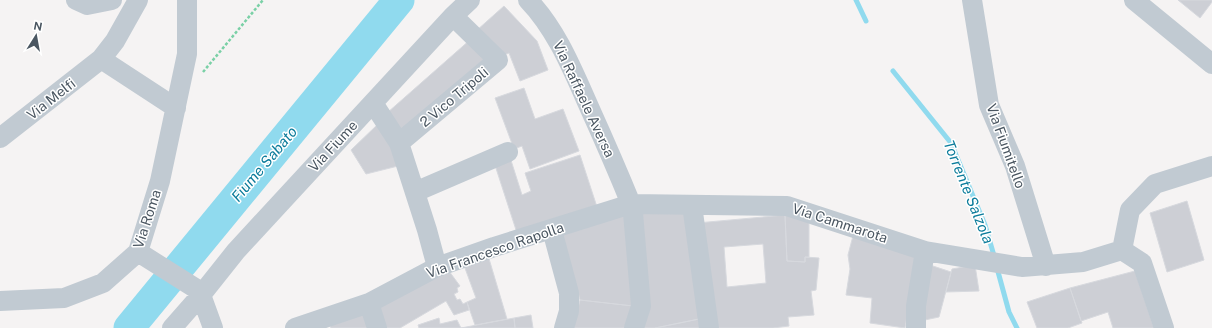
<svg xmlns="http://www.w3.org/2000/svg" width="1212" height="328" viewBox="0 0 1212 328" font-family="'Public Sans',sans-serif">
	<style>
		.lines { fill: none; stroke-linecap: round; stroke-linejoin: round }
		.stream { stroke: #90daee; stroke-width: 5 }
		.river { stroke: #90daee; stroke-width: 31 }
		.building { fill: #cdcfd5; stroke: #d7d9de; fill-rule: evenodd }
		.path { stroke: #7ad0a6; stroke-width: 2.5; stroke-dasharray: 3 2; stroke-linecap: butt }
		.minor { stroke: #c1cad2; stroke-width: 20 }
		.labels { text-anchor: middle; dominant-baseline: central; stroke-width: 3; stroke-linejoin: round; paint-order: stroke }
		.street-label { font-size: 14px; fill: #4a5661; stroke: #fff }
		.water-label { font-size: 15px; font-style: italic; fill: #0c7c9b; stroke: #fff }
	</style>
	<rect width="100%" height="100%" fill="#f5f3f3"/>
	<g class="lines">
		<path class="stream" d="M 856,0 L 866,21
			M 893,71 L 951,143 L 985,225 L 995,259
			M 997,268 L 1009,312 L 1017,328"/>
		<path class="river" d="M 129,328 L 399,0"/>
	</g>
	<path class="building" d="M 1178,0 L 1212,0 L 1212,2 L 1200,18 Z
		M 504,6 L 537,41 L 548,70 L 520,81 L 509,53 L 499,57 L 476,31 Z
		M 471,39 L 490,61 L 406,135 L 387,113 Z
		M 524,88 L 535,119 L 563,109 L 579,151 L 530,169 L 522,146 L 514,149 L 495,98 Z
		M 377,125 L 402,165 L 366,174 L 351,150 Z
		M 509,154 L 522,195 L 531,191 L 525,173 L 580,155 L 597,207 L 517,233 L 493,159 Z
		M 1187,201 L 1204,260 L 1167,272 L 1150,213 Z
		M 641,212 L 689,212 L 704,318 L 655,328 L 640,328 Z
		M 631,213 L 633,306 L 580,300 L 561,230 Z
		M 785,215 L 787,261 L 805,262 L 805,257 L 819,258 L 816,290 L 811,291 L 814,315 L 788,317 L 789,326 L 773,328 L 713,328 L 697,223 ZM 763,244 L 766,283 L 727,287 L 724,247 Z
		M 785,215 L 809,218 L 809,257 L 805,257 L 805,262 L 787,261 Z
		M 854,232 L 917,257 L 905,328 L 870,323 L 872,298 L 846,295 L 850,269 L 848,255 Z
		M 487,252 L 507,319 L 475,325 L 467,302 L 476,298 L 462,260 Z
		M 930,265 L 951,272 L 939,317 L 920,321 Z
		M 975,265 L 979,291 L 946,292 L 952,269 Z
		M 446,267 L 460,286 L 457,288 L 458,292 L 454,294 L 457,300 L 460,299 L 463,304 L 467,302 L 469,310 L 454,315 L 446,301 L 400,328 L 384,328 L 378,305 Z
		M 1135,271 L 1154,328 L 1113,328 L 1108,312 L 1081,321 L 1070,288 Z
		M 1070,288 L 1082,323 L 1068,328 L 1037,328 L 1027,302 Z
		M 580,300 L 633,306 L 628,328 L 573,328 Z
		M 367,310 L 372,326 L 366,328 L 331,328 L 329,323 Z
		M 531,315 L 533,328 L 515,328 L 514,318 Z
		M 439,318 L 440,324 L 457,320 L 461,328 L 514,318 L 515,328 L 419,328 L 418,325 Z
		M 704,318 L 703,328 L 655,328 Z"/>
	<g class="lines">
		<path class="path" d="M 203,72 L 263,0"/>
		<path class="minor" d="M 76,0 L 87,5 L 112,0
			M 528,0 C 557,30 573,71 590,109 C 604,140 618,172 631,204 L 633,213 L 641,306 L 634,328
			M 972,0 L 989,105 L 1015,166 L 1046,266
			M 1134,0 L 1212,64
			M 101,59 L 176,108
			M 373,103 L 399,143 L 427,230 L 437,267
			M 0,138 L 101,59 L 115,41 L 138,0
			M 399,143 L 498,60 L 453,16
			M 415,192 L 508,152
			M 692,205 L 709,328
			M 552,230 L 569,293 L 569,311 L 564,328
			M 1122,250 L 1130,210 L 1155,184 L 1212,166
			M 138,252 L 195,288 L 201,295 L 213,328
			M 0,301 L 64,298 L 103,283 L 138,252 L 160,181 L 187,54 L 187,0
			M 369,303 L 377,328
			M 172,328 L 201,295 L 236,251 L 453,16 L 470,0
			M 295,328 L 369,303 L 437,267 L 494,247 L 631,204 L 787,206 L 925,251 L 1022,267 L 1083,262 L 1122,250 L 1142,263 L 1164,328
			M 916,328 L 916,306 L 925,251"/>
	</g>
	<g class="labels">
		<g class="street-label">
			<text transform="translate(454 97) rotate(-40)">2 Vico Tripoli</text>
			<text transform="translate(51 99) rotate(-38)">Via Melfi</text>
			<text transform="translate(584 99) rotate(65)">Via Raffaele Aversa</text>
			<text transform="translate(333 146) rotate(-47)">Via Fiume</text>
			<text transform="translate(1006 146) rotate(70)">Via Fiumitello</text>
			<text transform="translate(147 219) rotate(-72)">Via Roma</text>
			<text transform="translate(840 223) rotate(18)">Via Cammarota</text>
			<text transform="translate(495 250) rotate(-19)">Via Francesco Rapolla</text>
		</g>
		<g class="water-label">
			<text transform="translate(264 164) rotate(-50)">Fiume Sabato</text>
			<text transform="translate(969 192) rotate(68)">Torrente Salzola</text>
		</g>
	</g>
	<g transform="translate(36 36) rotate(11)" stroke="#ffffff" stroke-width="3" paint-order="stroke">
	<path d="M0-3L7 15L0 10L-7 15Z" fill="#4a5661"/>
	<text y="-6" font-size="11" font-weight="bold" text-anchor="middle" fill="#4a5661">N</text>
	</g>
</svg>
